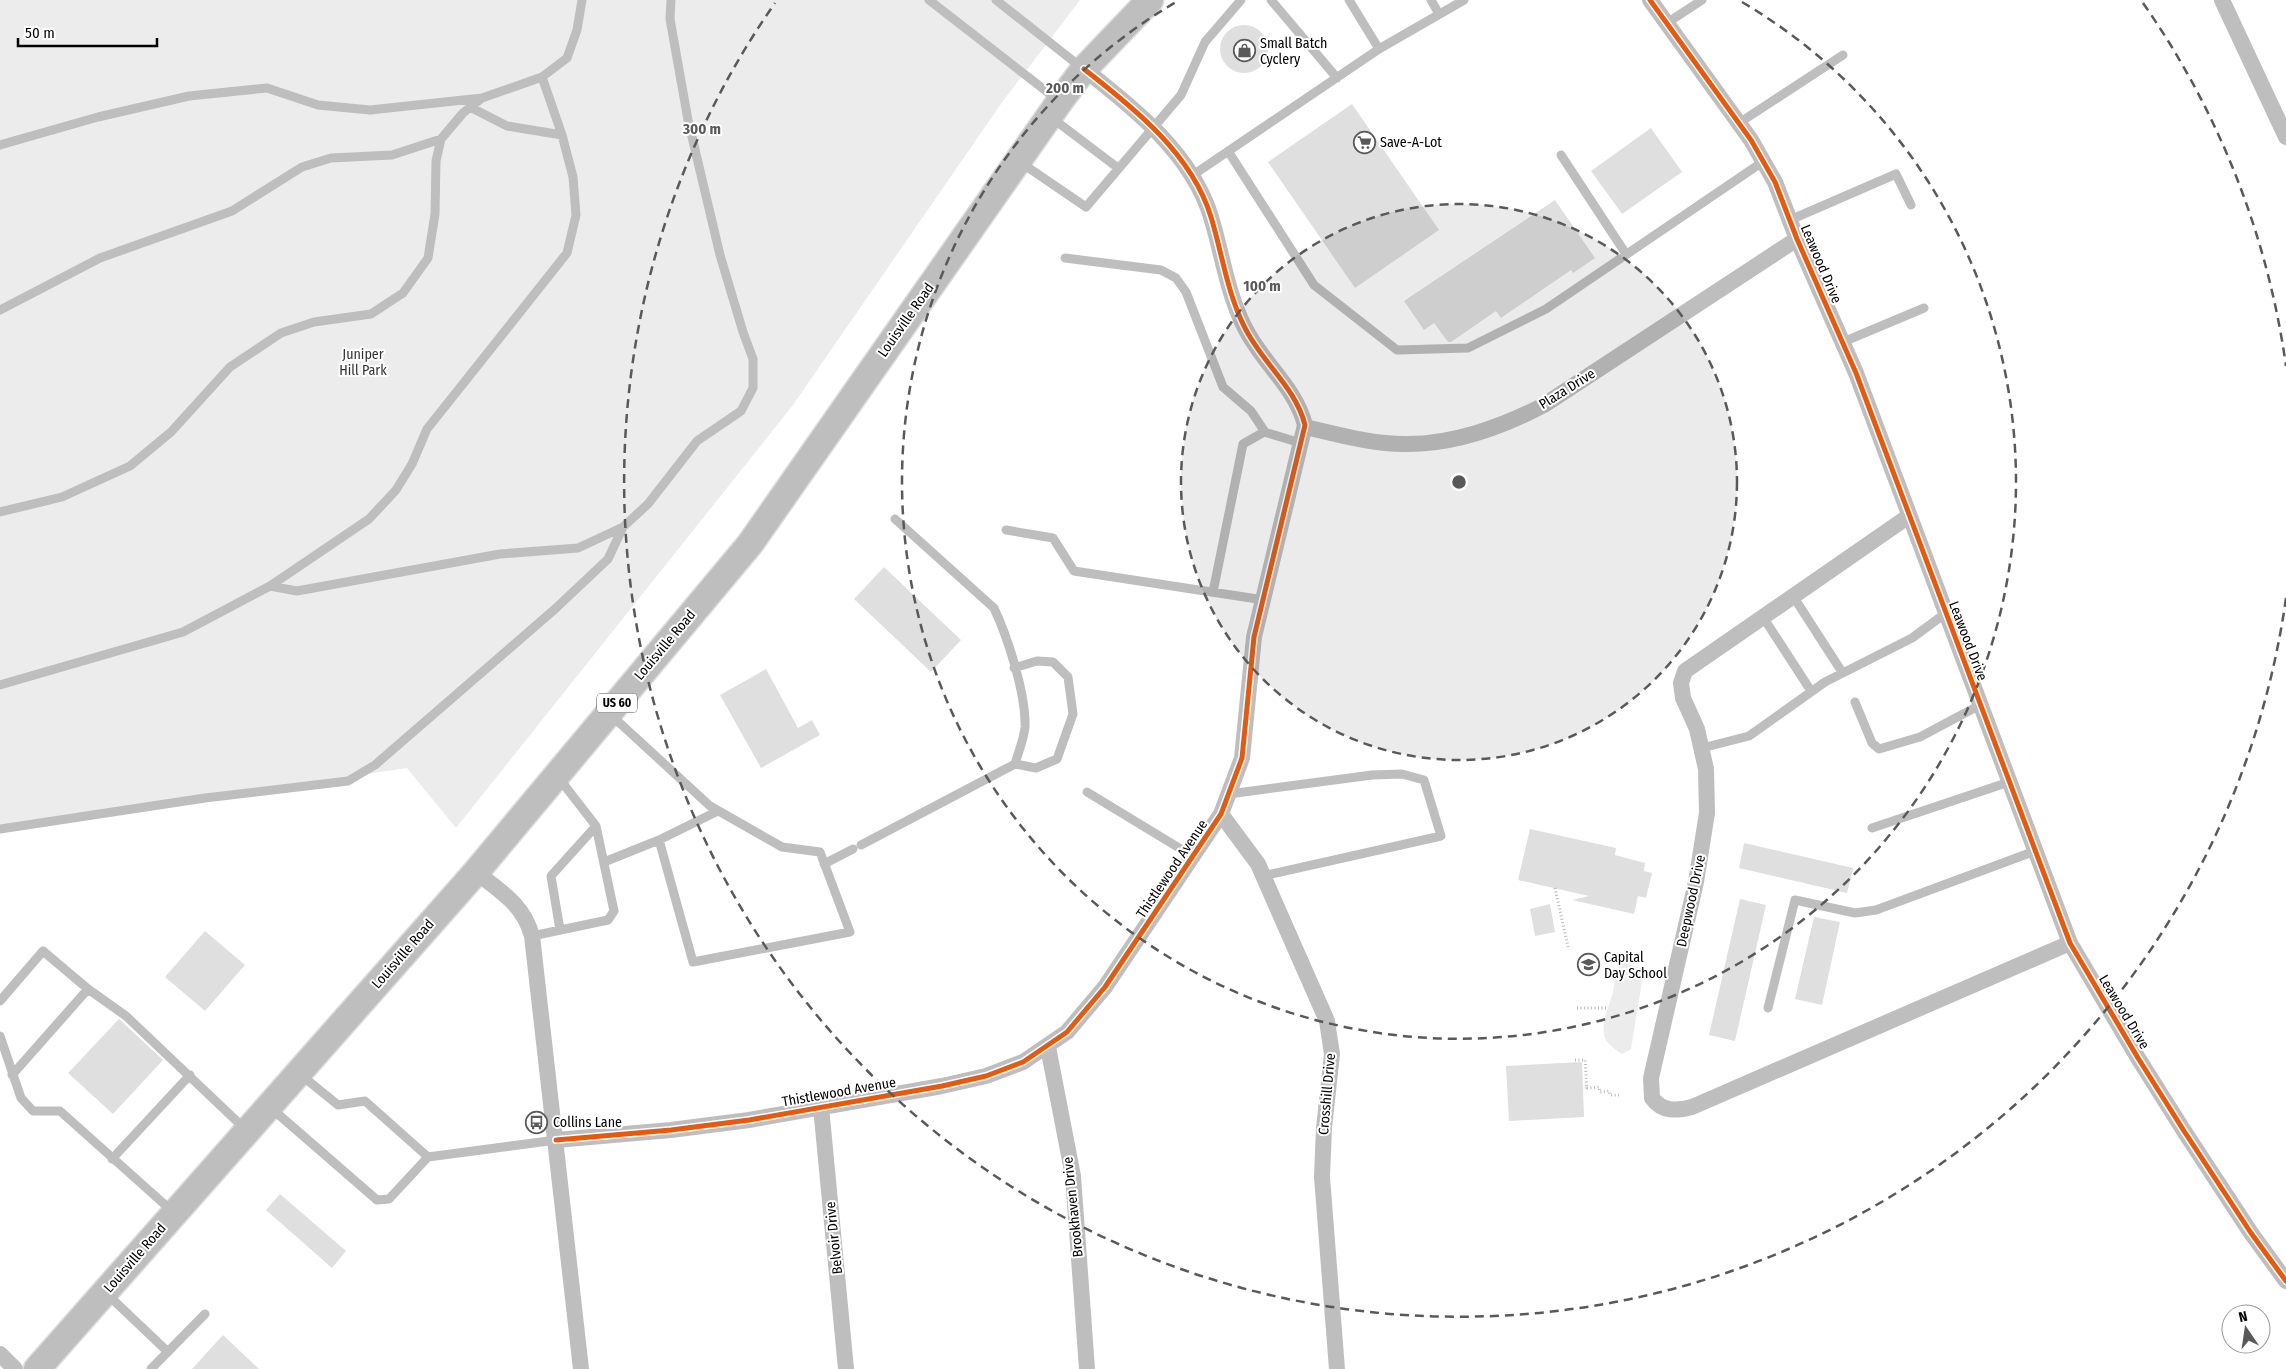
<svg xmlns="http://www.w3.org/2000/svg" width="2286" height="1369" viewBox="0 0 2286 1369" font-family="'Fira Sans Condensed',sans-serif">
	<style>
		.green { fill: #ececec }
		.building { fill: #dfdfdf }
		.lines { fill: none; stroke-linecap: round; stroke-linejoin: round }
		.primary-casing { stroke: #dbdbdb; stroke-width: 29 }
		.path { stroke: #b9b9b9; stroke-width: 3; stroke-dasharray: 1 2.5; stroke-linecap: butt }
		.service { stroke: #bebebe; stroke-width: 9 }
		.minor { stroke: #bebebe; stroke-width: 16 }
		.primary { stroke: #bebebe; stroke-width: 26 }
		.cycleway-casing { stroke: #fff; stroke-width: 8 }
		.cycleway { stroke: #e8590c; stroke-width: 5 }
		.ring { fill: none; stroke: #595959; stroke-width: 2.5; stroke-dasharray: 9 6 }
		.labels { text-anchor: middle; dominant-baseline: central; stroke-width: 4; stroke-linejoin: round; paint-order: stroke }
		.shield { fill: #fff; stroke: #4c4c4c; stroke-width: 1 }
		.shield-label { font-size: 12px; font-weight: bold; fill: #000 }
		.poi-label { font-size: 14px; fill: #000; stroke: #fff; text-anchor: start }
		.street-label { font-size: 14px; fill: #000; stroke: #fff }
		.park-label { font-size: 14px; fill: #333; stroke: #fff }
		.centre { fill: #595959; stroke: #fff; stroke-width: 2.5 }
		.ring-label { font-size: 15px; text-anchor: middle; font-weight: bold; fill: #595959; stroke: #fff; stroke-width: 4; stroke-linejoin: round; paint-order: stroke }
	</style>
	<rect width="100%" height="100%" fill="#fff"/>
	<path class="green" d="M 0,0 L 1080,0 L 1003,101 L 793,405 L 456,828 L 407,768 L 0,829 Z
		M 1625,962 L 1644,970 L 1631,1049 L 1622,1054 C 1616,1050 1608,1045 1605,1038 C 1600,1023 1609,1007 1613,992 C 1616,981 1612,968 1625,962 Z"/>
	<path class="building" d="M1220 49a24 24 0 1 1 48 0a24 24 0 1 1-48 0Z
		M 1352,104 L 1439,230 L 1355,288 L 1268,162 Z
		M 1651,128 L 1682,172 L 1622,214 L 1591,171 Z
		M 1555,200 L 1595,258 L 1573,273 L 1571,270 L 1501,318 L 1496,311 L 1451,342 L 1448,342 L 1434,323 L 1424,330 L 1404,301 Z
		M 884,567 L 961,640 L 931,672 L 854,599 Z
		M 766,669 L 798,728 L 812,720 L 820,735 L 761,768 L 720,695 Z
		M 1530,829 L 1616,848 L 1615,855 L 1645,863 L 1644,871 L 1652,873 L 1646,898 L 1638,896 L 1634,914 L 1572,900 L 1589,896 L 1518,880 Z
		M 1744,843 L 1853,868 L 1847,893 L 1739,868 Z
		M 1740,899 L 1766,905 L 1735,1041 L 1709,1035 Z
		M 1550,904 L 1555,932 L 1535,936 L 1530,909 Z
		M 1814,917 L 1840,922 L 1822,1005 L 1795,999 Z
		M 205,931 L 245,965 L 205,1011 L 165,977 Z
		M 119,1019 L 163,1060 L 113,1114 L 68,1073 Z
		M 1582,1062 L 1584,1117 L 1509,1121 L 1506,1066 Z
		M 280,1194 L 346,1251 L 332,1268 L 266,1210 Z
		M 223,1335 L 259,1369 L 192,1369 Z"/>
	<g class="lines">
		<defs>
			<path id="primary" d="M 37,1369 L 476,872 L 750,544 L 1060,101 L 1084,69 L 1150,0"/>
		</defs>
		<use href="#primary" class="primary-casing"/>
		<path class="path" d="M 1555,888 L 1568,947
			M 1577,1008 L 1606,1008
			M 1575,1060 L 1585,1060 L 1587,1088 L 1583,1088
			M 1587,1088 L 1599,1087 L 1600,1092 L 1609,1091 L 1610,1095 L 1619,1095"/>
		<path class="service" d="M 929,0 L 1059,101
			M 996,0 L 1082,68
			M 1271,0 L 1337,78
			M 1349,0 L 1379,49 L 1464,0
			M 1431,0 L 1439,14
			M 1667,23 L 1702,0
			M 470,107 L 507,126 L 562,135
			M 1052,118 L 1118,168
			M 1739,123 L 1843,55
			M 0,145 L 98,117 L 189,96 L 267,88 L 318,105 L 370,110 L 482,98 L 542,77
			M 1228,151 L 1314,285 L 1397,350 L 1468,348 L 1546,309 L 1764,161
			M 1561,155 L 1626,254
			M 1020,162 L 1086,207 L 1181,95 L 1205,42 L 1241,0
			M 1193,175 L 1379,49
			M 1790,220 L 1896,174 L 1911,205
			M 1065,258 L 1161,270 L 1176,278 L 1186,292 L 1223,387 L 1251,411 L 1265,432
			M 0,310 L 100,258 L 232,211 L 302,167 L 331,158 L 392,155 L 441,139
			M 1843,342 L 1924,308
			M 0,512 L 62,497 L 130,466 L 171,432 L 230,367 L 281,333 L 314,322 L 371,314 L 403,293 L 428,258 L 435,214 L 436,161 L 441,139 L 463,113 L 482,98
			M 1006,530 L 1053,538 L 1074,571 L 1264,600
			M 270,586 L 297,591 L 500,554 L 578,548 L 623,527 L 648,504 L 697,441 L 741,411 L 753,388 L 753,359 L 743,332 L 720,255 L 688,120 L 670,19 L 671,0
			M 1213,592 L 1243,444 L 1264,432 L 1301,443
			M 1793,596 L 1842,672
			M 1763,617 L 1811,691
			M 1014,668 L 1037,661 L 1053,662 L 1068,677 L 1073,714 L 1057,759 L 1036,768 L 1015,764
			M 0,685 L 183,632 L 270,586 L 369,519 L 396,490 L 412,464 L 427,429 L 567,253 L 576,215 L 573,177 L 562,135 L 542,77 L 567,58 L 577,30 L 582,0
			M 1855,702 L 1872,743 L 1879,749 L 1920,737 L 1980,705
			M 611,715 L 710,806 L 782,847 L 820,852 L 850,932 L 693,962 L 659,840 L 718,811
			M 1702,748 L 1749,736 L 1825,682 L 1912,638 L 1946,613
			M 1087,792 L 1194,857
			M 1229,794 L 1372,775 L 1402,774 L 1424,780 L 1441,836 L 1263,876
			M 1872,828 L 2009,782
			M 0,829 L 205,798 L 348,781 L 375,765 L 555,609 L 608,559 L 623,527
			M 861,845 L 1015,764 C 1018,753 1024,739 1025,727 C 1026,694 1008,638 994,608 L 895,519
			M 604,862 L 659,840
			M 824,864 L 853,849
			M 560,930 L 551,876 L 596,826
			M 532,936 L 608,920 L 614,911 L 596,826 L 558,777
			M 0,1001 L 43,951 L 88,989 L 126,1016 L 245,1129
			M 1768,1008 L 1795,900 L 1855,913 L 1876,910 L 2035,851
			M 0,1036 L 21,1098 L 33,1111 L 60,1111 L 172,1211
			M 12,1075 L 88,989
			M 271,1108 L 377,1200 L 389,1199 L 428,1157 L 365,1101 L 338,1105 L 301,1075
			M 428,1157 L 556,1140
			M 112,1159 L 190,1075
			M 107,1294 L 168,1352
			M 151,1369 L 205,1314"/>
		<path class="minor" d="M 1650,0 L 1751,140 L 1775,182 L 1797,239 L 1856,373 L 2070,943 L 2138,1058 L 2184,1131 L 2251,1233 L 2286,1281
			M 2222,0 L 2286,137
			M 1305,427 C 1337,434 1370,444 1404,444 C 1451,445 1502,427 1544,405 L 1797,239
			M 1909,516 L 1685,671 L 1681,683 L 1683,698 L 1697,729 L 1706,769 L 1707,813 L 1696,882 L 1651,1078 L 1652,1098 C 1662,1112 1677,1111 1692,1107 L 2070,943
			M 1221,814 L 1258,864 L 1327,1021 L 1332,1054 L 1324,1128 L 1322,1177 L 1337,1369
			M 476,872 C 501,892 523,904 532,936 L 581,1369
			M 1048,1047 L 1073,1176 L 1087,1369
			M 821,1107 L 846,1369
			M 556,1140 L 671,1130 L 749,1120 L 942,1086 L 986,1076 L 1023,1062 L 1067,1032 L 1105,987 L 1221,814 L 1242,758 L 1254,637 L 1305,425 C 1295,386 1261,362 1244,326 C 1227,292 1222,253 1211,217 C 1192,154 1134,108 1084,69
			M 0,1354 L 15,1369"/>
		<use href="#primary" class="primary"/>
		<defs>
			<path id="cycleway" d="M 1650,0 L 1751,140 L 1775,182 L 1797,239 L 1856,373 L 2070,943 L 2138,1058 L 2184,1131 L 2251,1233 L 2286,1281
				M 556,1140 L 671,1130 L 749,1120 L 942,1086 L 986,1076 L 1023,1062 L 1067,1032 L 1105,987 L 1221,814 L 1242,758 L 1254,637 L 1305,425 C 1295,386 1261,362 1244,326 C 1227,292 1222,253 1211,217 C 1192,154 1134,108 1084,69"/>
		</defs>
		<use href="#cycleway" class="cycleway-casing"/>
		<use href="#cycleway" class="cycleway"/>
	</g>
	<circle cx="1459" cy="482" r="278" fill="#595959" fill-opacity=".12"/>
	<g class="ring">
		<circle cx="1459" cy="482" r="278"/>
		<path d="M1742 2A557 557 0 1 1 1176 2"/>
		<path d="M2286 598A835 835 0 1 1 775 3M2143 3A835 835 0 0 1 2286 366"/>
	</g>
	<defs>
		<symbol id="shop-ring" viewBox="-11 -11 22 22"><circle r="9.5" fill="#fff" stroke="#595959" stroke-width="1.5"/><path d="M-5-2.5h2.3a2.7 3.5 0 0 1 5.4 0H5L5.5 6h-11ZM-1.5-2.5h3a1.5 2.3 0 0 0-3 0Z" fill="#595959"/></symbol>
		<symbol id="supermarket-ring" viewBox="-11 -11 22 22"><circle r="9.5" fill="#fff" stroke="#595959" stroke-width="1.5"/><path d="M-6-5.5h2.5l.6 2H6L4.5 2H-2.5L-4.4-4H-6ZM-1.5 3.2a1.3 1.3 0 1 0 .1 0ZM3 3.2a1.3 1.3 0 1 0 .1 0Z" fill="#595959"/></symbol>
		<symbol id="school-ring" viewBox="-11 -11 22 22"><circle r="9.5" fill="#fff" stroke="#595959" stroke-width="1.5"/><path d="M0-5L7-2L0 1L-7-2ZM-4 1L0 2.5L4 1V4Q0 6-4 4Z" fill="#595959"/></symbol>
		<symbol id="bus-ring" viewBox="-11 -11 22 22"><circle r="9.5" fill="#fff" stroke="#595959" stroke-width="1.5"/><path d="M-5-6H5V4H4V6H2V4H-2V6H-4V4H-5ZM-3.5-4V0h7V-4ZM-3.5 1.2v1.5H-2V1.2ZM2 1.2v1.5H3.5V1.2Z" fill="#595959"/></symbol>
	</defs>
	<g fill-rule="evenodd">
		<use href="#shop-ring" x="1232" y="38" width="25" height="25"/>
		<use href="#supermarket-ring" x="1352" y="130" width="25" height="25"/>
		<use href="#school-ring" x="1576" y="952" width="25" height="25"/>
		<use href="#bus-ring" x="524" y="1110" width="25" height="25"/>
	</g>
	<g class="labels">
		<rect class="shield" x="597" y="693.5" width="40" height="19" rx="4"/>
		<g class="shield-label">
			<text x="617" y="703">US 60</text>
		</g>
		<g class="poi-label">
			<text x="1260" y="43">Small Batch<tspan x="1260" dy="16">Cyclery</tspan></text>
			<text x="1380" y="142">Save-A-Lot</text>
			<text x="1604" y="957">Capital<tspan x="1604" dy="16">Day School</tspan></text>
			<text x="553" y="1122">Collins Lane</text>
		</g>
		<g class="street-label">
			<text transform="translate(1821 264) rotate(67)">Leawood Drive</text>
			<text transform="translate(906 320) rotate(-55)">Louisville Road</text>
			<text transform="translate(1567 389) rotate(-32)">Plaza Drive</text>
			<text transform="translate(1968 641) rotate(69)">Leawood Drive</text>
			<text transform="translate(665 645) rotate(-50)">Louisville Road</text>
			<text transform="translate(1172 869) rotate(-56)">Thistlewood Avenue</text>
			<text transform="translate(1691 901) rotate(-78)">Deepwood Drive</text>
			<text transform="translate(403 954) rotate(-49)">Louisville Road</text>
			<text transform="translate(2124 1012) rotate(59)">Leawood Drive</text>
			<text transform="translate(839 1092) rotate(-10)">Thistlewood Avenue</text>
			<text transform="translate(1327 1094) rotate(-85)">Crosshill Drive</text>
			<text transform="translate(1073 1207) rotate(-96)">Brookhaven Drive</text>
			<text transform="translate(834 1238) rotate(-96)">Belvoir Drive</text>
			<text transform="translate(135 1258) rotate(-49)">Louisville Road</text>
		</g>
		<g class="park-label">
			<text x="363" y="354">Juniper<tspan x="363" dy="16">Hill Park</tspan></text>
		</g>
	</g>
	<circle cx="1459" cy="482" r="8" class="centre"/>
	<g class="ring-label">
		<text x="1065" y="93">200 m</text>
		<text x="702" y="134">300 m</text>
		<text x="1262" y="291">100 m</text>
	</g>
	<g transform="translate(2246 1329) rotate(347)"><circle r="24" fill="#ffffff" stroke="#999999"/>
	<path d="M0-4L9 19L0 12L-9 19Z" fill="#595959"/>
	<text y="-8" font-size="14" font-weight="bold" text-anchor="middle" fill="#000000">N</text>
	</g>
	<path d="M18 38v8h139v-8" fill="none" stroke="#000000" stroke-width="2.5"/>
	<text x="25" y="38" font-size="15" fill="#000000" stroke="#ffffff" stroke-width="4" paint-order="stroke">50 m</text>
</svg>
